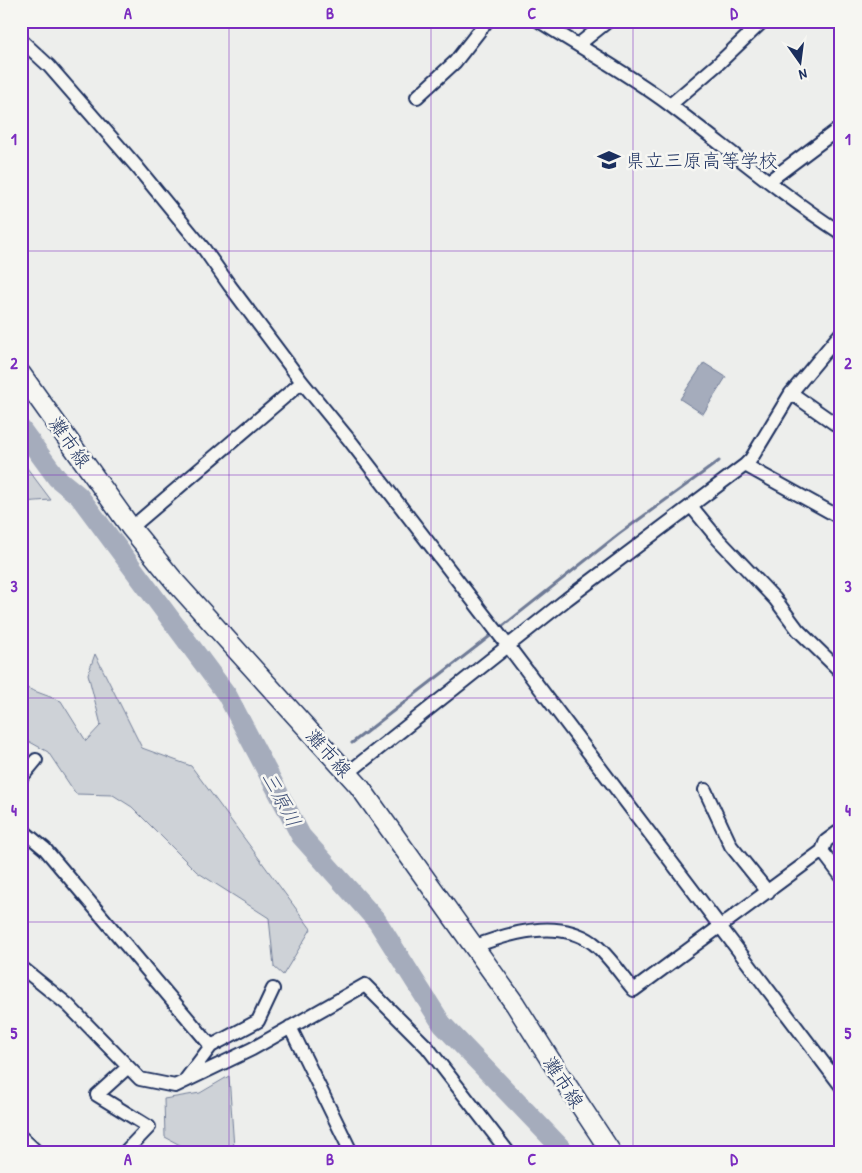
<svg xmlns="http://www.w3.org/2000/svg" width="862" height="1173" viewBox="0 0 862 1173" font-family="'Patrick Hand','Klee One',sans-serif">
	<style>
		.green { fill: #ced2d7; stroke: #74809a }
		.water { fill: #a5acbc; stroke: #6e7a96 }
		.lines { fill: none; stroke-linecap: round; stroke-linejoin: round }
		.stream { stroke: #6e7a96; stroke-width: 3 }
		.river { stroke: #a5acbc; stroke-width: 20 }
		.minor-casing { stroke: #1b2f5e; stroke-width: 16 }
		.secondary-casing { stroke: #1b2f5e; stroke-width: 22 }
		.minor { stroke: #f6f6f2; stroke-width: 12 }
		.secondary { stroke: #f6f6f2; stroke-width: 19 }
		.grid { fill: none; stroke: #7b2cbf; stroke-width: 1; stroke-opacity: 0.55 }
		.labels { text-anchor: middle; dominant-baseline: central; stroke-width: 5; stroke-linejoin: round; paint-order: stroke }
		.poi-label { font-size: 19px; fill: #1b2f5e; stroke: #f6f6f2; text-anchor: start }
		.street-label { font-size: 19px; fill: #1b2f5e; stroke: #f6f6f2 }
		.water-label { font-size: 20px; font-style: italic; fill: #44547a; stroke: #f6f6f2 }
		.neatline { fill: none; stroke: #7b2cbf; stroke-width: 2 }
		.grid-label { font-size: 16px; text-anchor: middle; font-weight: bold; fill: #7b2cbf }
	</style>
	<rect width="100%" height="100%" fill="#edeeec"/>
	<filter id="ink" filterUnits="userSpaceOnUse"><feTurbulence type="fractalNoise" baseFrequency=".02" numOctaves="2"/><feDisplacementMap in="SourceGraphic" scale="10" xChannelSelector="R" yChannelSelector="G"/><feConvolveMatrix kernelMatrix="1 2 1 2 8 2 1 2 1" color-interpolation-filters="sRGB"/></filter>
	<g filter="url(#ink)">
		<path class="green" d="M 21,460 L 51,500 L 21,502 Z
			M 95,654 L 142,748 L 191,766 L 311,929 L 283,975 L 274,967 L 269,918 L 197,872 L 132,807 L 113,795 L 76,794 L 48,752 L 21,737 L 21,686 L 61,701 L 86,741 L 101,725 L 88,674 Z
			M 229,1076 L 234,1148 L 238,1152 L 193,1152 L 165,1137 L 164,1099 L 200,1093 Z"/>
		<path class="water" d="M 704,363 L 726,377 L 703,414 L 680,399 Z"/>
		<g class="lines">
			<path class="stream" d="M 499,629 L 619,534 L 719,461
				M 352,743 L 494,633"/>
			<path class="river" d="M 21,429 L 57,478 L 79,496 L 227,695 L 301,836 L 377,921 L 442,1024 L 565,1152"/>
			<defs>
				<path id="minor" d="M 539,21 C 583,49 629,74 670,105 C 727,148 781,194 841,233
					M 21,40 L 49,66 L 137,167 L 204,249 L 230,286 L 302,382 L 351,442 L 508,646 L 841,1086
					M 578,45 L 608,21
					M 417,97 L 455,62 L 487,21
					M 670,105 L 719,63 L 763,21
					M 769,181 L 841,127
					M 791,393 L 841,428
					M 745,465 L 841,518
					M 691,506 L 718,539 L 775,599 L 798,630 L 841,672
					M 131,528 L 302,382
					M 348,773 L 567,599 L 745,465 L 751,459 L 791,393 L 841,333
					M 21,778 L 36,760
					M 705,790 L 731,846 L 768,892
					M 21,829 L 45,849 L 211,1046
					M 822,851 L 841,876
					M 473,947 C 509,933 558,918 593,943 C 609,955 621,975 634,990 L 822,851 L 826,841 L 841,830
					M 21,967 L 68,1005 L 140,1079 L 175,1086 L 252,1049 L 365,985 L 427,1047 L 508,1152
					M 290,1027 L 351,1152
					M 186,1079 L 211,1046 L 258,1021 L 273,989
					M 21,1137 L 37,1152
					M 125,1152 L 149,1127 L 97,1095 L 128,1067"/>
				<path id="secondary" d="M 21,374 L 131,528 L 176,583 L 359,786 L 515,1004 L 551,1061 L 611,1152"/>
			</defs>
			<use href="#minor" class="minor-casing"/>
			<use href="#secondary" class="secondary-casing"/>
			<use href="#minor" class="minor"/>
			<use href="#secondary" class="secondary"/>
		</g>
	</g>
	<path class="grid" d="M 229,21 L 229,1152M 431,21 L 431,1152M 633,21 L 633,1152M 21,251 L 841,251M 21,475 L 841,475M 21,698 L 841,698M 21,922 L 841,922"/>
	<defs>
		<symbol id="school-bare" viewBox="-9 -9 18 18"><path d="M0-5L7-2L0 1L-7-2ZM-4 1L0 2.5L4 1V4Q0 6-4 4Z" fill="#1b2f5e" stroke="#f6f6f2" stroke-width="2.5" paint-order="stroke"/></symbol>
	</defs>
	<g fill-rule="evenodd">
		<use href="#school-bare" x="593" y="144" width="32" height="32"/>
	</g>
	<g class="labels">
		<g class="poi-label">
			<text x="626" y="160">県立三原高等学校</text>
		</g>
		<g class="street-label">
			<text transform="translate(70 442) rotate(55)">灘市線</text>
			<text transform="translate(329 753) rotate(48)">灘市線</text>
			<text transform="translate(564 1082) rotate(57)">灘市線</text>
		</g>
		<g class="water-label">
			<text transform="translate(282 799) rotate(62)">三原川</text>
		</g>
	</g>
	<rect width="862" height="1173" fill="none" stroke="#f6f6f2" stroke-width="55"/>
	<g transform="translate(800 62) rotate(166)" stroke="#f6f6f2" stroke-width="4" paint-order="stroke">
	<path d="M0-4L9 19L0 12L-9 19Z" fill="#1b2f5e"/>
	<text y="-8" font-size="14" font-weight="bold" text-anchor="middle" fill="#1b2f5e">N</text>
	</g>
	<rect x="28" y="28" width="806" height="1118" class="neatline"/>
	<g class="grid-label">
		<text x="128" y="19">A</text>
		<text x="330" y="19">B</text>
		<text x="532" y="19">C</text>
		<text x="734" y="19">D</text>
		<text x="14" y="145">1</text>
		<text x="848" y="145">1</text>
		<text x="14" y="369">2</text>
		<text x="848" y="369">2</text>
		<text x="14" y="592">3</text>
		<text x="848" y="592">3</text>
		<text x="14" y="816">4</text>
		<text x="848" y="816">4</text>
		<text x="14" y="1039">5</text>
		<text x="848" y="1039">5</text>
		<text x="128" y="1165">A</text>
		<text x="330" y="1165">B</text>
		<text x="532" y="1165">C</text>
		<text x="734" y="1165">D</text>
	</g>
</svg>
